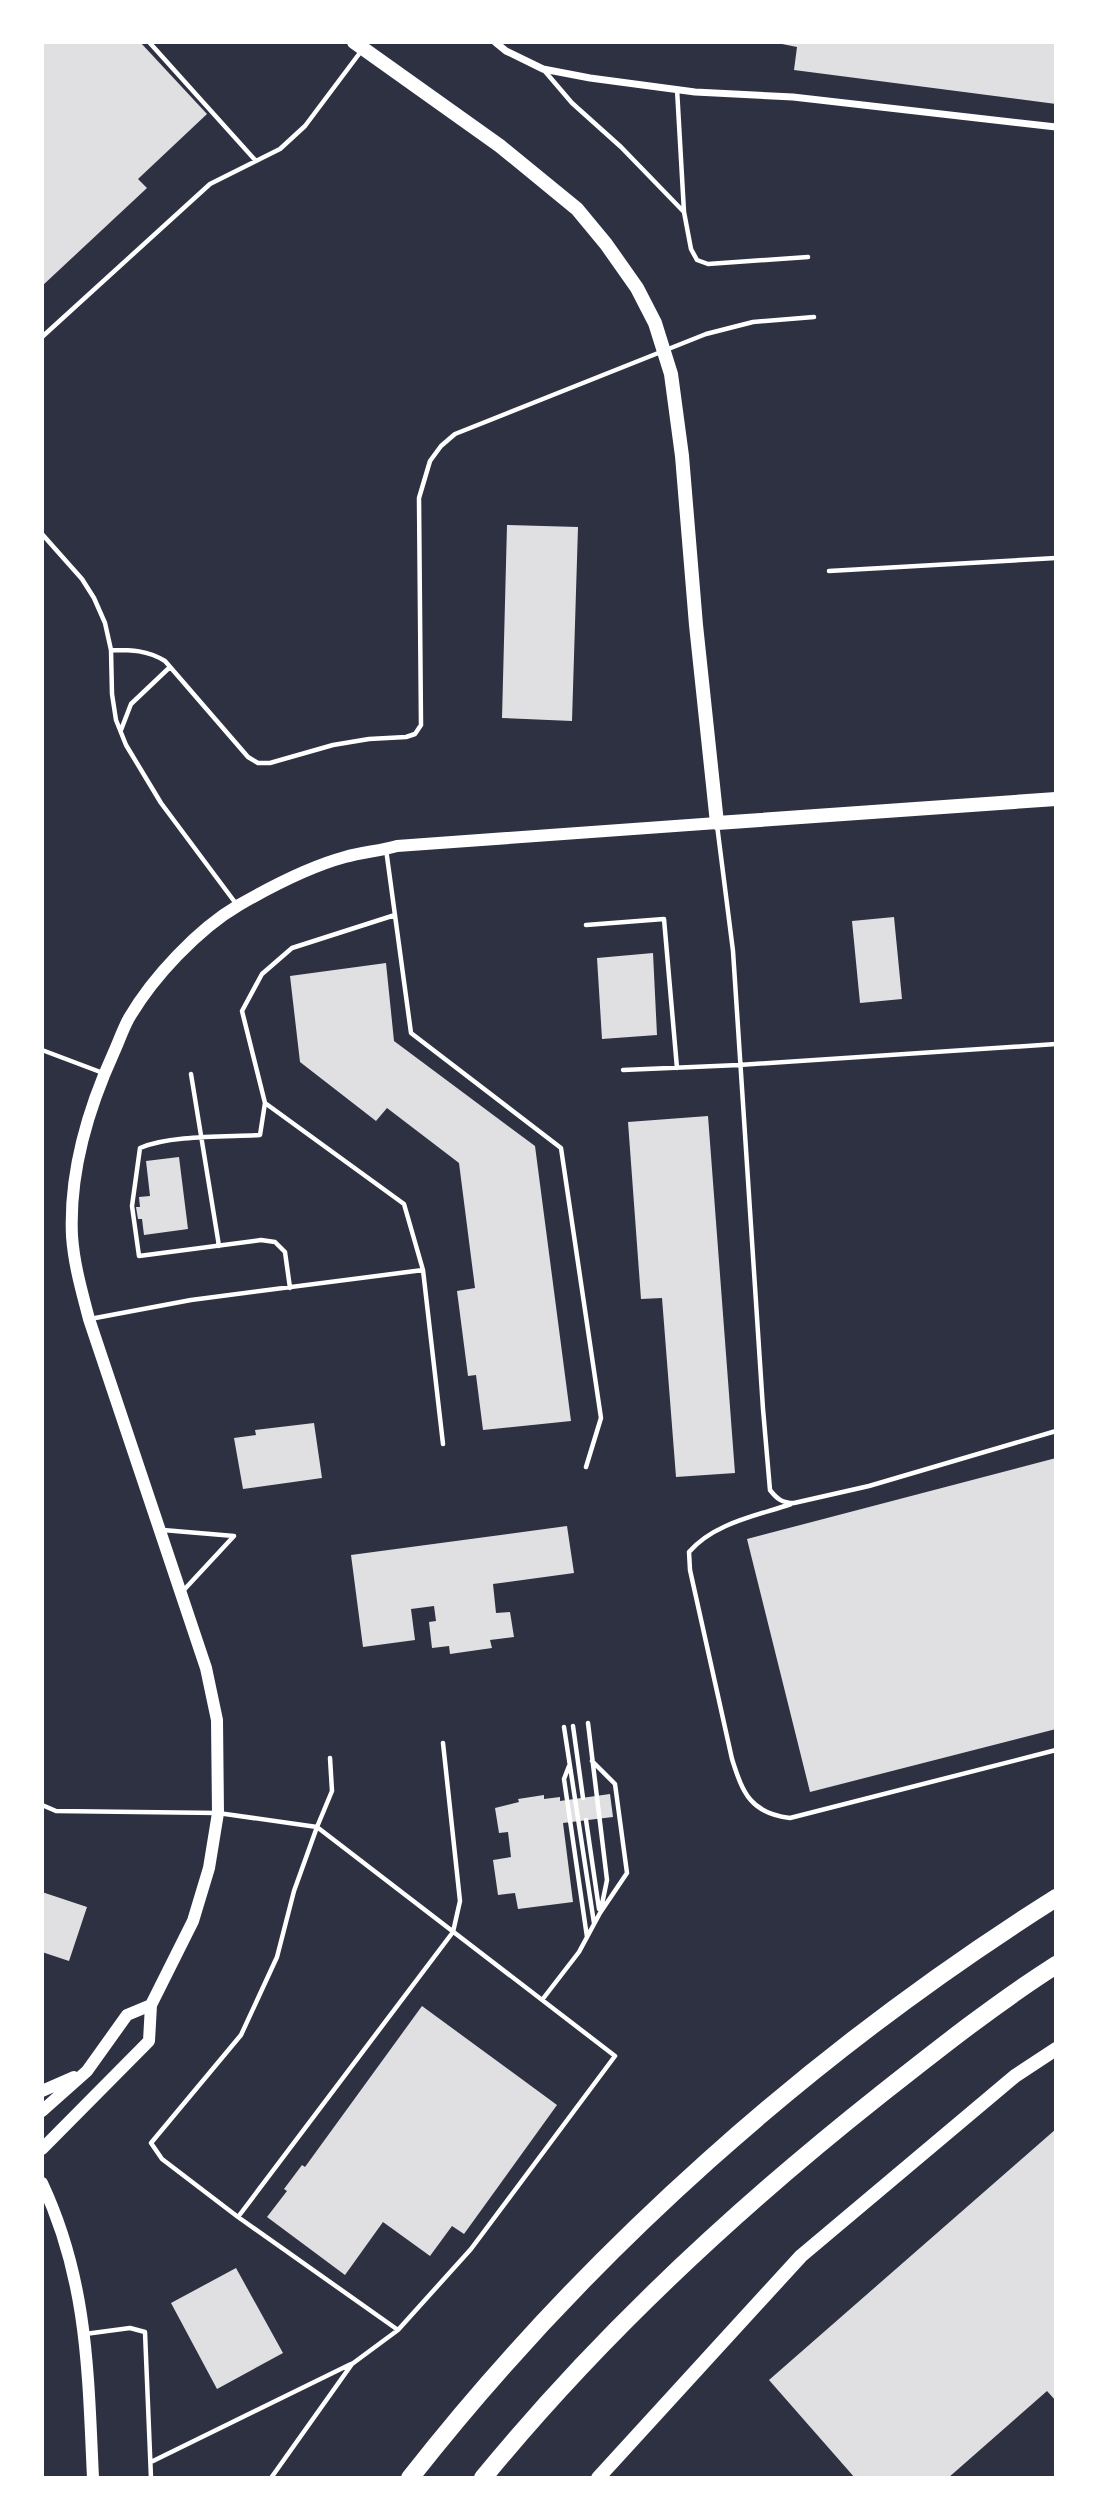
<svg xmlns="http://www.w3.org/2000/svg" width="1098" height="2520" viewBox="0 0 1098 2520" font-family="Arial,sans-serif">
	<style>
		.building { fill: #e0e0e3 }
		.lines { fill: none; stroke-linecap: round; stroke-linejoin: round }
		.service { stroke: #fff; stroke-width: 4.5 }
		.minor { stroke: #fff; stroke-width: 7 }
		.tertiary { stroke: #fff; stroke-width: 12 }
		.secondary { stroke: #fff; stroke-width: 14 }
		.motorway { stroke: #fff; stroke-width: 18 }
	</style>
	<rect width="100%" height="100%" fill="#2d3142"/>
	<path class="building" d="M 42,42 L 140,42 L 207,114 L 138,179 L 147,188 L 42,286 Z
		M 772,42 L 1056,42 L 1056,104 L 794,70 L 797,47 Z
		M 507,525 L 578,527 L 572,721 L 502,718 Z
		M 894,917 L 902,999 L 860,1003 L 852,921 Z
		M 653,953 L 657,1035 L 602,1039 L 597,958 Z
		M 386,963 L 394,1041 L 535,1146 L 571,1421 L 483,1430 L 476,1375 L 468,1376 L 457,1291 L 475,1288 L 459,1163 L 387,1108 L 376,1121 L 300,1062 L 290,976 Z
		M 708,1116 L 735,1473 L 676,1477 L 662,1298 L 641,1299 L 628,1122 Z
		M 179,1157 L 188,1229 L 144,1235 L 142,1219 L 138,1219 L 136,1207 L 140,1207 L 139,1197 L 150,1196 L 146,1161 Z
		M 314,1423 L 322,1478 L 243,1489 L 234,1438 L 256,1435 L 255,1430 Z
		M 1056,1458 L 1056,1729 L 810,1792 L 747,1539 Z
		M 567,1526 L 574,1573 L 493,1584 L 496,1613 L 510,1612 L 514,1637 L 490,1640 L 492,1648 L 450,1654 L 449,1646 L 432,1648 L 429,1622 L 436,1621 L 434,1606 L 411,1609 L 415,1640 L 363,1647 L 351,1555 Z
		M 610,1794 L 613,1817 L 563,1823 L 573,1902 L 518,1909 L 515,1893 L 498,1895 L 493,1860 L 511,1857 L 508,1832 L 499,1833 L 495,1808 L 519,1802 L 518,1799 L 544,1795 L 544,1799 L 560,1797 L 560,1801 Z
		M 42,1892 L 87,1907 L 69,1961 L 42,1952 Z
		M 422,2006 L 557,2105 L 464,2234 L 452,2226 L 430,2256 L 383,2222 L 345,2275 L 267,2217 L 287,2191 L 284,2189 L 302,2165 L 305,2167 Z
		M 1056,2129 L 1056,2401 L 1047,2391 L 948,2478 L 855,2478 L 769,2380 Z
		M 236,2268 L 283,2353 L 217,2389 L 171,2303 Z"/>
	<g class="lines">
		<path class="service" d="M 149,42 L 256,161
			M 543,69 L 572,103 L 621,147 L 684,212 L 691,249 L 697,260 L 708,264 L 808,257
			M 677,89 L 684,212
			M 42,337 L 210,184 L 280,149 L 305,126 L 368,42
			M 42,534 L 82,579 L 94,598 L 105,623 L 111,650 L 112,694 L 116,720 L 126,745 L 161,803 L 237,905
			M 829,571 L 1056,558
			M 111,650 C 132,650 147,650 165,661 L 248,757 L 258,763 L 270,763 L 333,745 L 369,739 L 406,737 L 415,734 L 421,725 L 419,498 L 430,461 L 441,446 L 455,434 L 706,334 L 753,322 L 814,317
			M 121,730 L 131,704 L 170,667
			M 717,825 L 733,951 L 763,1409 L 770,1490 C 777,1499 782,1503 794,1503 L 869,1486 L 1056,1431
			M 386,849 L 411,1033 L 561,1148 L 601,1418 L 586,1467
			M 395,915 L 292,948 L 262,974 L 242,1011 L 265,1103 L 404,1204 L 423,1270 L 443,1444
			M 586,925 L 664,919 L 677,1068
			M 42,1050 L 103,1073
			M 623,1070 L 739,1065 L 1056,1044
			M 191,1074 L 219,1246
			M 265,1103 L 260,1135 C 226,1137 170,1135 140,1148 L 132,1206 L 139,1256 L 261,1240 L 275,1242 L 285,1252 L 290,1288
			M 90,1319 L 191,1300 L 423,1270
			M 791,1504 C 756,1516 714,1523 689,1552 L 690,1570 L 732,1759 C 743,1794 751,1813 790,1818 L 1056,1750
			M 163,1530 L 234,1536 L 182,1592
			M 588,1723 L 607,1880 L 601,1909
			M 573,1726 L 583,1798
			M 564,1727 L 594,1923
			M 569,1766 L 564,1779 L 587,1937
			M 42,1805 L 56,1811 L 218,1813 L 317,1827 L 332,1791 L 330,1758
			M 586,1820 L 599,1909
			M 542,2000 L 579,1952 L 600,1913 L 627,1873 L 615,1784 L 592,1761
			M 238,2217 L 453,1932 L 460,1901 L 443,1743
			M 85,2334 L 130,2328 L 145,2332 L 151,2478
			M 151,2462 L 351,2364
			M 271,2478 L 352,2364 L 398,2330 L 471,2249 L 615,2056 L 317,1827 L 294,1891 L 277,1957 L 241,2035 L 151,2143 L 162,2159 L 238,2217 L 398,2330"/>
		<path class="minor" d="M 495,42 L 506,51 L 543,69 L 590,78 L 695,92 L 793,97 L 1056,127"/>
		<path class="tertiary" d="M 42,2091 L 74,2077
			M 42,2111 L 87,2071 L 127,2015 L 151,2005
			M 42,2149 L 149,2041 L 151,2005 L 193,1921 L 209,1868 L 218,1813 L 217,1720 L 206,1668 L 89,1319 C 82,1292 74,1265 72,1236 C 69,1173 88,1109 114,1052 C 119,1041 123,1029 129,1018 C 153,977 198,929 239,905 C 272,886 308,867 345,857 C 362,852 380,851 397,846 L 717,823
			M 42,2183 C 88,2281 88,2373 93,2478"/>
		<path class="secondary" d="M 354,42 L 500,146 L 577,209 L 606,244 L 637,288 L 655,323 L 671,374 L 682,456 L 696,625 L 717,823 L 1056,799
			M 598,2478 L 801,2256 L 1015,2076 L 1056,2049"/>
		<path class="motorway" d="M 410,2478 C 587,2252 813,2051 1056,1898
			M 483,2478 C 600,2335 736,2209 880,2095 C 937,2050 995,2004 1056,1965"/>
	</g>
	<rect width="1098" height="2520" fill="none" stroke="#ffffff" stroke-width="88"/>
</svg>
